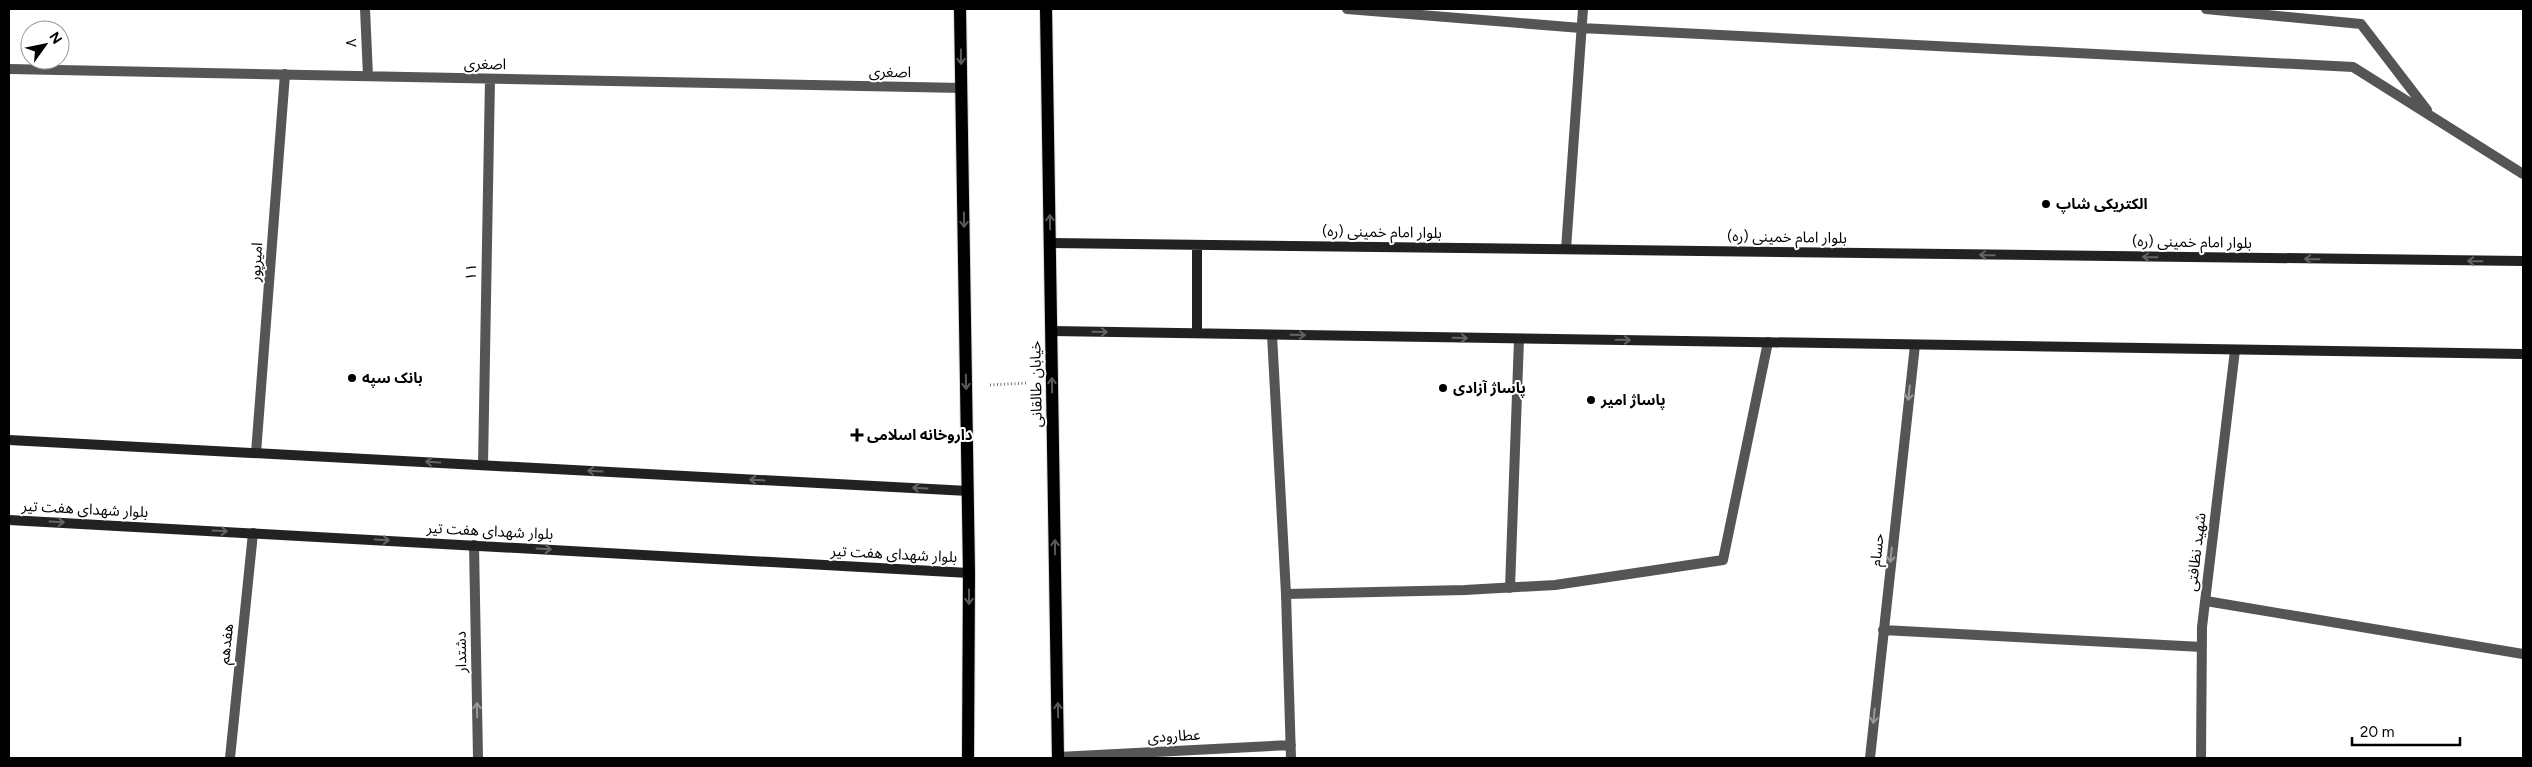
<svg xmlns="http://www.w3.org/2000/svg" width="2532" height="767" viewBox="0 0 2532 767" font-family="Figtree,'Noto Sans Arabic',sans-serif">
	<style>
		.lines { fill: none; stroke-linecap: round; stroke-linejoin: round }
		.primary-casing { stroke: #dbdbdb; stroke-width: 14 }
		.path { stroke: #777; stroke-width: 3; stroke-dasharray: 1 2.5; stroke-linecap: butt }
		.street { stroke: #555; stroke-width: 10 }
		.secondary { stroke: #222; stroke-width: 10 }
		.primary { stroke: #000; stroke-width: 12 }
		.oneway { stroke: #595959 }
		.oneway2 { stroke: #646464 }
		.oneway3 { stroke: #999 }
		.poi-dot { fill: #000; stroke: #fff; stroke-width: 2 }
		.labels { text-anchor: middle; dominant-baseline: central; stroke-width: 4; stroke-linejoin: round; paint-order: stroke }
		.street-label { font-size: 15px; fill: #000; stroke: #fff }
		.poi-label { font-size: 15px; font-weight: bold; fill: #000; stroke: #fff; text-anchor: start }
	</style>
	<rect width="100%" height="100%" fill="#fff"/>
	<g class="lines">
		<defs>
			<path id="primary" d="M 960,9 L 969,573 L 968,758
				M 1046,9 L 1058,758"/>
		</defs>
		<use href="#primary" class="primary-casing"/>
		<path class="path" d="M 990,385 L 1027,383"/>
		<path class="street" d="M 365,9 L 368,76
			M 1347,9 L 1581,28 L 2353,67 L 2523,174
			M 2206,9 L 2361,24 L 2427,110
			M 9,69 L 962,88
			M 1566,249 L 1583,9
			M 1272,335 L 1286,594 L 1291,758
			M 256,453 L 285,74
			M 483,465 L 490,79
			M 474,545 L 478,758
			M 1510,588 L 1519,339
			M 1286,594 L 1465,590 L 1555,585 L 1723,560 L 1768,342
			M 2206,601 L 2523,654
			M 1883,630 L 2202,647
			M 1058,757 L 1291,745
			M 230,758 L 253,533
			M 1870,758 L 1915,345
			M 2201,758 L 2202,627 L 2235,350"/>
		<path class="secondary" d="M 1050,243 L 2523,261
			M 1052,331 L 2523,354
			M 1197,333 L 1197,245
			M 9,440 L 968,491
			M 9,520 L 969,573"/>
		<use href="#primary" class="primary"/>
	</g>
	<defs><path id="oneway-shaft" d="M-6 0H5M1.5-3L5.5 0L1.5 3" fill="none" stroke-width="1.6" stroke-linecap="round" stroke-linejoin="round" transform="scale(1.25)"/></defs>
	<g class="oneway">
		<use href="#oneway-shaft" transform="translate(961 57) rotate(89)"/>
		<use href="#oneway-shaft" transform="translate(964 220) rotate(89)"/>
		<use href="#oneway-shaft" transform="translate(1050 222) rotate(-91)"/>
		<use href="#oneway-shaft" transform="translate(966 382) rotate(89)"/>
		<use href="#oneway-shaft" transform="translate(1052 385) rotate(-91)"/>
		<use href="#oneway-shaft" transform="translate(1055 547) rotate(-91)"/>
		<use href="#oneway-shaft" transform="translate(969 597) rotate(90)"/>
		<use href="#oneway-shaft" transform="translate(1058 710) rotate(-91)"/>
	</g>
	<g class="oneway2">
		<use href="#oneway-shaft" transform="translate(1987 255) rotate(-179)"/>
		<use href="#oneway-shaft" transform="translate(2150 257) rotate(-179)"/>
		<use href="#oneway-shaft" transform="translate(2312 259) rotate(-179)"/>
		<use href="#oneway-shaft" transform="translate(2475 261) rotate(-179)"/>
		<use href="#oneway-shaft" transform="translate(1100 332) rotate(1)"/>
		<use href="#oneway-shaft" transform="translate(1298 335) rotate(1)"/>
		<use href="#oneway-shaft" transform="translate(1460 338) rotate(1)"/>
		<use href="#oneway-shaft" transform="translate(1623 340) rotate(1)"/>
		<use href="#oneway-shaft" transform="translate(433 462) rotate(-177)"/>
		<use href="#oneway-shaft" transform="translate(595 471) rotate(-177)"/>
		<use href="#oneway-shaft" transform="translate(757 480) rotate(-177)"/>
		<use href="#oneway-shaft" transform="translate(920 488) rotate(-177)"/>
		<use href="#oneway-shaft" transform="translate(57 522) rotate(3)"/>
		<use href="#oneway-shaft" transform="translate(220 531) rotate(3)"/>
		<use href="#oneway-shaft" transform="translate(382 540) rotate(3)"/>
		<use href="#oneway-shaft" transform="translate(544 549) rotate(3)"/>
	</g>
	<g class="oneway3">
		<use href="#oneway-shaft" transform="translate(1909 393) rotate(96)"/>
		<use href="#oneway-shaft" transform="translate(1891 555) rotate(96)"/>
		<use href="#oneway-shaft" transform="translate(477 710) rotate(-91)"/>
		<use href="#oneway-shaft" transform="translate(1874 716) rotate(96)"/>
	</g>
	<g class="poi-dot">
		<circle cx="2046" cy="204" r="5"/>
		<circle cx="352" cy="378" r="5"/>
		<circle cx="1443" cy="388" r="5"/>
		<circle cx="1591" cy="400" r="5"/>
		<path d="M854.5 427.5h5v5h5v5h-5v5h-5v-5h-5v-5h5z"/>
	</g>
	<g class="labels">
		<g class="street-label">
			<text transform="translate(351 43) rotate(-92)">۸</text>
			<text transform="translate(485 64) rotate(1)">اصغری</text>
			<text transform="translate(890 72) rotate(1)">اصغری</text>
			<text transform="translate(1382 232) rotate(1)">بلوار امام خمینی (ره)</text>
			<text transform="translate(1787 237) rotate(1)">بلوار امام خمینی (ره)</text>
			<text transform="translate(2192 242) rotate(1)">بلوار امام خمینی (ره)</text>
			<text transform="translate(256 262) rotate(-86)">امیرپور</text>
			<text transform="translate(471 272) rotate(-89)">۱۱</text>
			<text transform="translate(1036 384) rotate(-91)">خیابان طالقانی</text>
			<text transform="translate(85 509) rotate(3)">بلوار شهدای هفت تیر</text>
			<text transform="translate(490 531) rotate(3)">بلوار شهدای هفت تیر</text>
			<text transform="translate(1877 550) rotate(-84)">حسام</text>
			<text transform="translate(2196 552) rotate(-83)">شهید نظافتی</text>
			<text transform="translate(894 554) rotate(3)">بلوار شهدای هفت تیر</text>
			<text transform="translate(226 644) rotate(-84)">هفدهم</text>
			<text transform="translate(461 652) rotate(-91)">دشتدار</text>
			<text transform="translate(1174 736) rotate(-3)">عطارودی</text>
		</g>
		<g class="poi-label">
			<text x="2056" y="204">الکتریکی شاپ</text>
			<text x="362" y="378">بانک سپه</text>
			<text x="1453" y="388">پاساژ آزادی</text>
			<text x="1601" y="400">پاساژ امیر</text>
			<text x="867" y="435">داروخانه اسلامی</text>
		</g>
	</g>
	<rect width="2532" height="767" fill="none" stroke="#000000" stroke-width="20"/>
	<g transform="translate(45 45) rotate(57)"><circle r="24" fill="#ffffff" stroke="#999999"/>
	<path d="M0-4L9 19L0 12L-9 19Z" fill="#000000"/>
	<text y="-8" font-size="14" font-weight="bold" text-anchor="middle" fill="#000000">N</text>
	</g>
	<path d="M2352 737v8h108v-8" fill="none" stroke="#000000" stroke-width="2.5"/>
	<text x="2360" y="737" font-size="15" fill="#000000" stroke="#ffffff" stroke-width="4" paint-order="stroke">20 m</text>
</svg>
